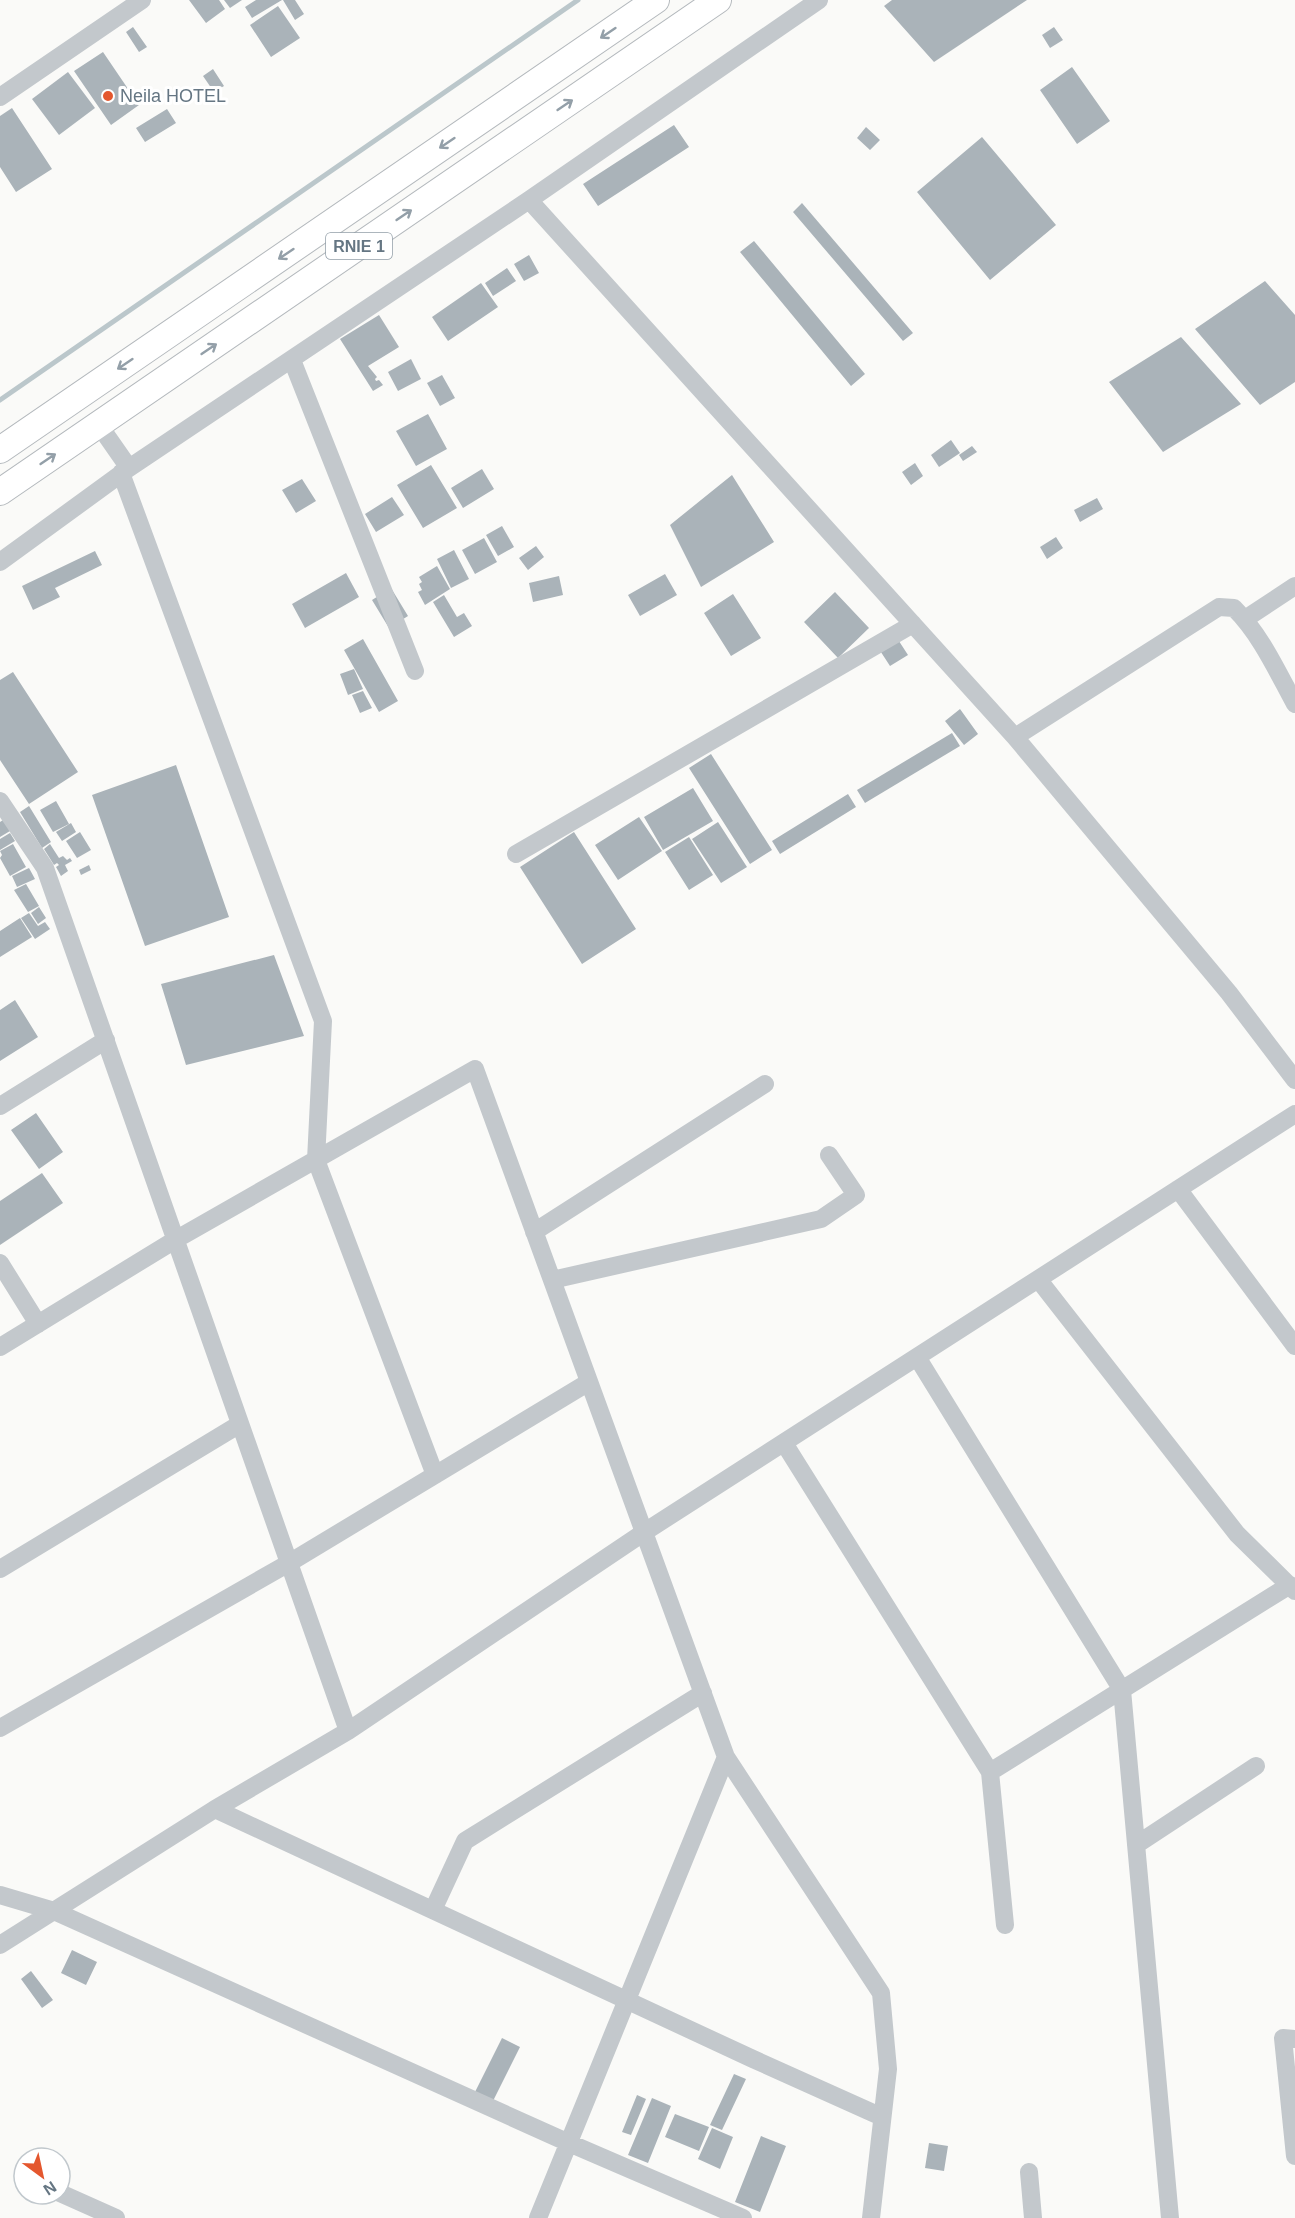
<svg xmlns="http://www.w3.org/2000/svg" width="1295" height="2218" viewBox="0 0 1295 2218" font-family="Helvetica,sans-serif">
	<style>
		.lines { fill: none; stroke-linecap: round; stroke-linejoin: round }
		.stream { stroke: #bbc7cb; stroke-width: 5 }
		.building { fill: #aab3b9 }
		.highway-casing { stroke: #b4b9bd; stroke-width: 28 }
		.minor { stroke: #c3c8cc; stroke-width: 18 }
		.highway { stroke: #fff; stroke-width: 26 }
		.oneway { stroke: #939fa8 }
		.poi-dot { fill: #e4572e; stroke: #fff; stroke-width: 2 }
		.labels { text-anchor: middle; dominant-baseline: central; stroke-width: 6; stroke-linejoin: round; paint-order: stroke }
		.shield { fill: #fff; stroke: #939fa8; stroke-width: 1.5 }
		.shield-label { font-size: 16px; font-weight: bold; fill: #657683 }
		.poi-label { font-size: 18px; fill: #657683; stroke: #fff; text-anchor: start }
	</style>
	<rect width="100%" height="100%" fill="#fafaf8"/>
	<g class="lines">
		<path class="stream" d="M 0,400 L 578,0"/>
	</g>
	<path class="building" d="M 189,0 L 219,0 L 225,9 L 206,23 Z
		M 224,0 L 242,0 L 230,8 Z
		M 256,0 L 282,0 L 252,18 L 245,7 Z
		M 283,0 L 295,0 L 304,14 L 295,20 Z
		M 892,0 L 1027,0 L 934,62 L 884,6 Z
		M 278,6 L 300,38 L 271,57 L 250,25 Z
		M 133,27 L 147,47 L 139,52 L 126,32 Z
		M 1054,27 L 1063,40 L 1050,48 L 1042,35 Z
		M 103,52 L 139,105 L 111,125 L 74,71 Z
		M 1072,67 L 1110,121 L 1077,144 L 1040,90 Z
		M 213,69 L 224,86 L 214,92 L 203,76 Z
		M 68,72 L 95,108 L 59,135 L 32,99 Z
		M 12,108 L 52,169 L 16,192 L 0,167 L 0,116 Z
		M 167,109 L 176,123 L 145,142 L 136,128 Z
		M 674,125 L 689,147 L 598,206 L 583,184 Z
		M 866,127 L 880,140 L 870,150 L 857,138 Z
		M 982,137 L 1056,225 L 990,280 L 917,192 Z
		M 802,203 L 913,333 L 903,341 L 793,212 Z
		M 754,241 L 865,374 L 851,386 L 740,252 Z
		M 529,255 L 539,273 L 524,281 L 514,264 Z
		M 507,268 L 516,281 L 493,296 L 485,283 Z
		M 1265,281 L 1295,315 L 1295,382 L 1260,405 L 1195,329 Z
		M 481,283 L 498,307 L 448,341 L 432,317 Z
		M 379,315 L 399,347 L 368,366 L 377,377 L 375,379 L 376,381 L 379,380 L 383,385 L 373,391 L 340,339 Z
		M 1181,337 L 1241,404 L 1163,452 L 1109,382 Z
		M 411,359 L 421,379 L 398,391 L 388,372 Z
		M 442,375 L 455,398 L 440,406 L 427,383 Z
		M 428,414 L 447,449 L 416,466 L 396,431 Z
		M 951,440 L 960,453 L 939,467 L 931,455 Z
		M 972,446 L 977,452 L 963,461 L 959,455 Z
		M 915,463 L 923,476 L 911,485 L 902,472 Z
		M 431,465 L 457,508 L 423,528 L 397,485 Z
		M 482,469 L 494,489 L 463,508 L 451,488 Z
		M 732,475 L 774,542 L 701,587 L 670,525 Z
		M 302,479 L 316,501 L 296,513 L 282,490 Z
		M 392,497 L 404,515 L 376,532 L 365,514 Z
		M 1097,498 L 1103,509 L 1080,522 L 1074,510 Z
		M 502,526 L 514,547 L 498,556 L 486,535 Z
		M 1056,537 L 1063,548 L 1047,559 L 1040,547 Z
		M 484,538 L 497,562 L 475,574 L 462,550 Z
		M 536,546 L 544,557 L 528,570 L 519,558 Z
		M 454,550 L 469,579 L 451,588 L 437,559 Z
		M 95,551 L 102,565 L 55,588 L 60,597 L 33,610 L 22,586 Z
		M 437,566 L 450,589 L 425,605 L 418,592 L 422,590 L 419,584 L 422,582 L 419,577 Z
		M 346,573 L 359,597 L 305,628 L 292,604 Z
		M 665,574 L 677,595 L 640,616 L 628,595 Z
		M 559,576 L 563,595 L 533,602 L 529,583 Z
		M 391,588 L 408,616 L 389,628 L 372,600 Z
		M 835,592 L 869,628 L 838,658 L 804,622 Z
		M 733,594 L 761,638 L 731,656 L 704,613 Z
		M 444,595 L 457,617 L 464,613 L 472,626 L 454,637 L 433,602 Z
		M 895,635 L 908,655 L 890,666 L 877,646 Z
		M 363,639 L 398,701 L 379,712 L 344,650 Z
		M 354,669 L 363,689 L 348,695 L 340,674 Z
		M 13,672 L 78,772 L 29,804 L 0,760 L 0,680 Z
		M 363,691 L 372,708 L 360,713 L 352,695 Z
		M 960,709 L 978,734 L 964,745 L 945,721 Z
		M 952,733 L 960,746 L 865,803 L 857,790 Z
		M 711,754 L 772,850 L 750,864 L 689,768 Z
		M 176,765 L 229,917 L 145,946 L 92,795 Z
		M 693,788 L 713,821 L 663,850 L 644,817 Z
		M 848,794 L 856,807 L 780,854 L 772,841 Z
		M 56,801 L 69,824 L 53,832 L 40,810 Z
		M 29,806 L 51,842 L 42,848 L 20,812 Z
		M 639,817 L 662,851 L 618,880 L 595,845 Z
		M 3,820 L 10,831 L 0,837 L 0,822 Z
		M 718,822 L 747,867 L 721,883 L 692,839 Z
		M 71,823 L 76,832 L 62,841 L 56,832 Z
		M 80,832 L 91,850 L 77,858 L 66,841 Z
		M 574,832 L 636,929 L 582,964 L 520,867 Z
		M 10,833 L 15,841 L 0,850 L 0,839 Z
		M 689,837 L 713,875 L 689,890 L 665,852 Z
		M 13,844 L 26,867 L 10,876 L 0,858 L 2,855 L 0,851 Z
		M 50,844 L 59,858 L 63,856 L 67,860 L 70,858 L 72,861 L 65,865 L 68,871 L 61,876 L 56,867 L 59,865 L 57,863 L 54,865 L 44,849 Z
		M 89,865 L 91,870 L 81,875 L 79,870 Z
		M 29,868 L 35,879 L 17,887 L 12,876 Z
		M 26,884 L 39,906 L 28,912 L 14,890 Z
		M 39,907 L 46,918 L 38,924 L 31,913 Z
		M 29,913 L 38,926 L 45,922 L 50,929 L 35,939 L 21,918 Z
		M 20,918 L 32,937 L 0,957 L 0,931 Z
		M 274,955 L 304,1036 L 186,1065 L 161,984 Z
		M 15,1000 L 38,1037 L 0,1061 L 0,1010 Z
		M 36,1113 L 63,1152 L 39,1169 L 11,1130 Z
		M 42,1173 L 63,1203 L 0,1245 L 0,1201 Z
		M 72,1950 L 97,1962 L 86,1985 L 61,1973 Z
		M 31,1971 L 53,2000 L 42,2008 L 21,1979 Z
		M 502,2038 L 520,2047 L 493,2101 L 475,2092 Z
		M 734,2074 L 746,2079 L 722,2130 L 710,2125 Z
		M 637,2095 L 646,2099 L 631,2135 L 622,2132 Z
		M 652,2098 L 671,2106 L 648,2163 L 628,2155 Z
		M 675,2114 L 709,2127 L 699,2151 L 665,2137 Z
		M 712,2128 L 733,2137 L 720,2169 L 698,2159 Z
		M 761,2136 L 786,2146 L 760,2212 L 735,2202 Z
		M 929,2143 L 948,2146 L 944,2171 L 925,2168 Z"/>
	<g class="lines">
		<defs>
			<path id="highway" d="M 0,450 L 656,0
				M 0,492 L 718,0"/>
		</defs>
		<use href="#highway" class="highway-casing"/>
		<path class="minor" d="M 0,97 L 142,0
			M 529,200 L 1015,737 L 1229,993 L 1295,1080
			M 292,360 L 415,671
			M 99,425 L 129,468
			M 121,473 L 323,1021 L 316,1160 L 435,1475
			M 0,562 L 129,468 L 529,200 L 819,0
			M 1245,619 L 1295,586
			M 1015,737 L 1219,607 L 1234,608 C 1261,635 1277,671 1295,704
			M 0,801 L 45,868 L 348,1731
			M 516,854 L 913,624
			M 0,1106 L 106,1040
			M 1178,1189 L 1295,1346
			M 534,1232 L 765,1084
			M 0,1263 L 38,1324
			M 1038,1279 L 1237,1534 L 1295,1591
			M 552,1280 L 821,1219 L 856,1195 L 829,1155
			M 0,1347 L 175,1240 L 475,1069 L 726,1757 L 881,1993 L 888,2069 L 871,2218
			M 917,1357 L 1122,1690 L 1170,2218
			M 784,1443 L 990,1772 L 1005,1925
			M 0,1569 L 240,1424
			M 0,1728 L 289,1563 L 589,1382
			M 990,1772 L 1290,1585
			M 215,1809 L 753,2059 L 882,2117
			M 1136,1845 L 1256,1766
			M 0,1895 L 54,1911 L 569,2143 L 743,2218
			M 433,1910 L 465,1841 L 703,1693
			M 0,1945 L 215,1809 L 348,1731 L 643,1533 L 1295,1114
			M 1295,2039 L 1283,2038 L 1295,2156
			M 1029,2172 L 1033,2218
			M 60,2193 L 116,2218
			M 538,2218 L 726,1757"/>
		<use href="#highway" class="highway"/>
	</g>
	<defs><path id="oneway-shaft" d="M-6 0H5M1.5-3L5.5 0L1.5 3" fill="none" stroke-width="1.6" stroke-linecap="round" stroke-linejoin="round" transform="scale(1.5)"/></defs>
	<g class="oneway">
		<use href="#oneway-shaft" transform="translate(608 33) rotate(146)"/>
		<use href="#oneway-shaft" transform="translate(565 105) rotate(-34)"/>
		<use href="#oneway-shaft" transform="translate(447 143) rotate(146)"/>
		<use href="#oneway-shaft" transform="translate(404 215) rotate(-34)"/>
		<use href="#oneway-shaft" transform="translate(286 254) rotate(146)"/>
		<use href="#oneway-shaft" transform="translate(209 349) rotate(-34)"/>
		<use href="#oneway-shaft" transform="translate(125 364) rotate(146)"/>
		<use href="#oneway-shaft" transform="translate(48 459) rotate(-34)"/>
	</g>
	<circle class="poi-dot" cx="108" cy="96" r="6"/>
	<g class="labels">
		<rect class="shield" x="326" y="233" width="66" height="26" rx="4.5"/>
		<g class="shield-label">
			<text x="359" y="246">RNIE 1</text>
		</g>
		<g class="poi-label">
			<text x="120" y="96">Neila HOTEL</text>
		</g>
	</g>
	<g transform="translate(42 2176) rotate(147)"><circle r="28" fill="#ffffff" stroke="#c1c8cd" stroke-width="1.5"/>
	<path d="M0-4.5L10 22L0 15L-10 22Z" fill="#e4572e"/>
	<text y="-9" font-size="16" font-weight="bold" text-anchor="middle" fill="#657683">N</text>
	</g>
</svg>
